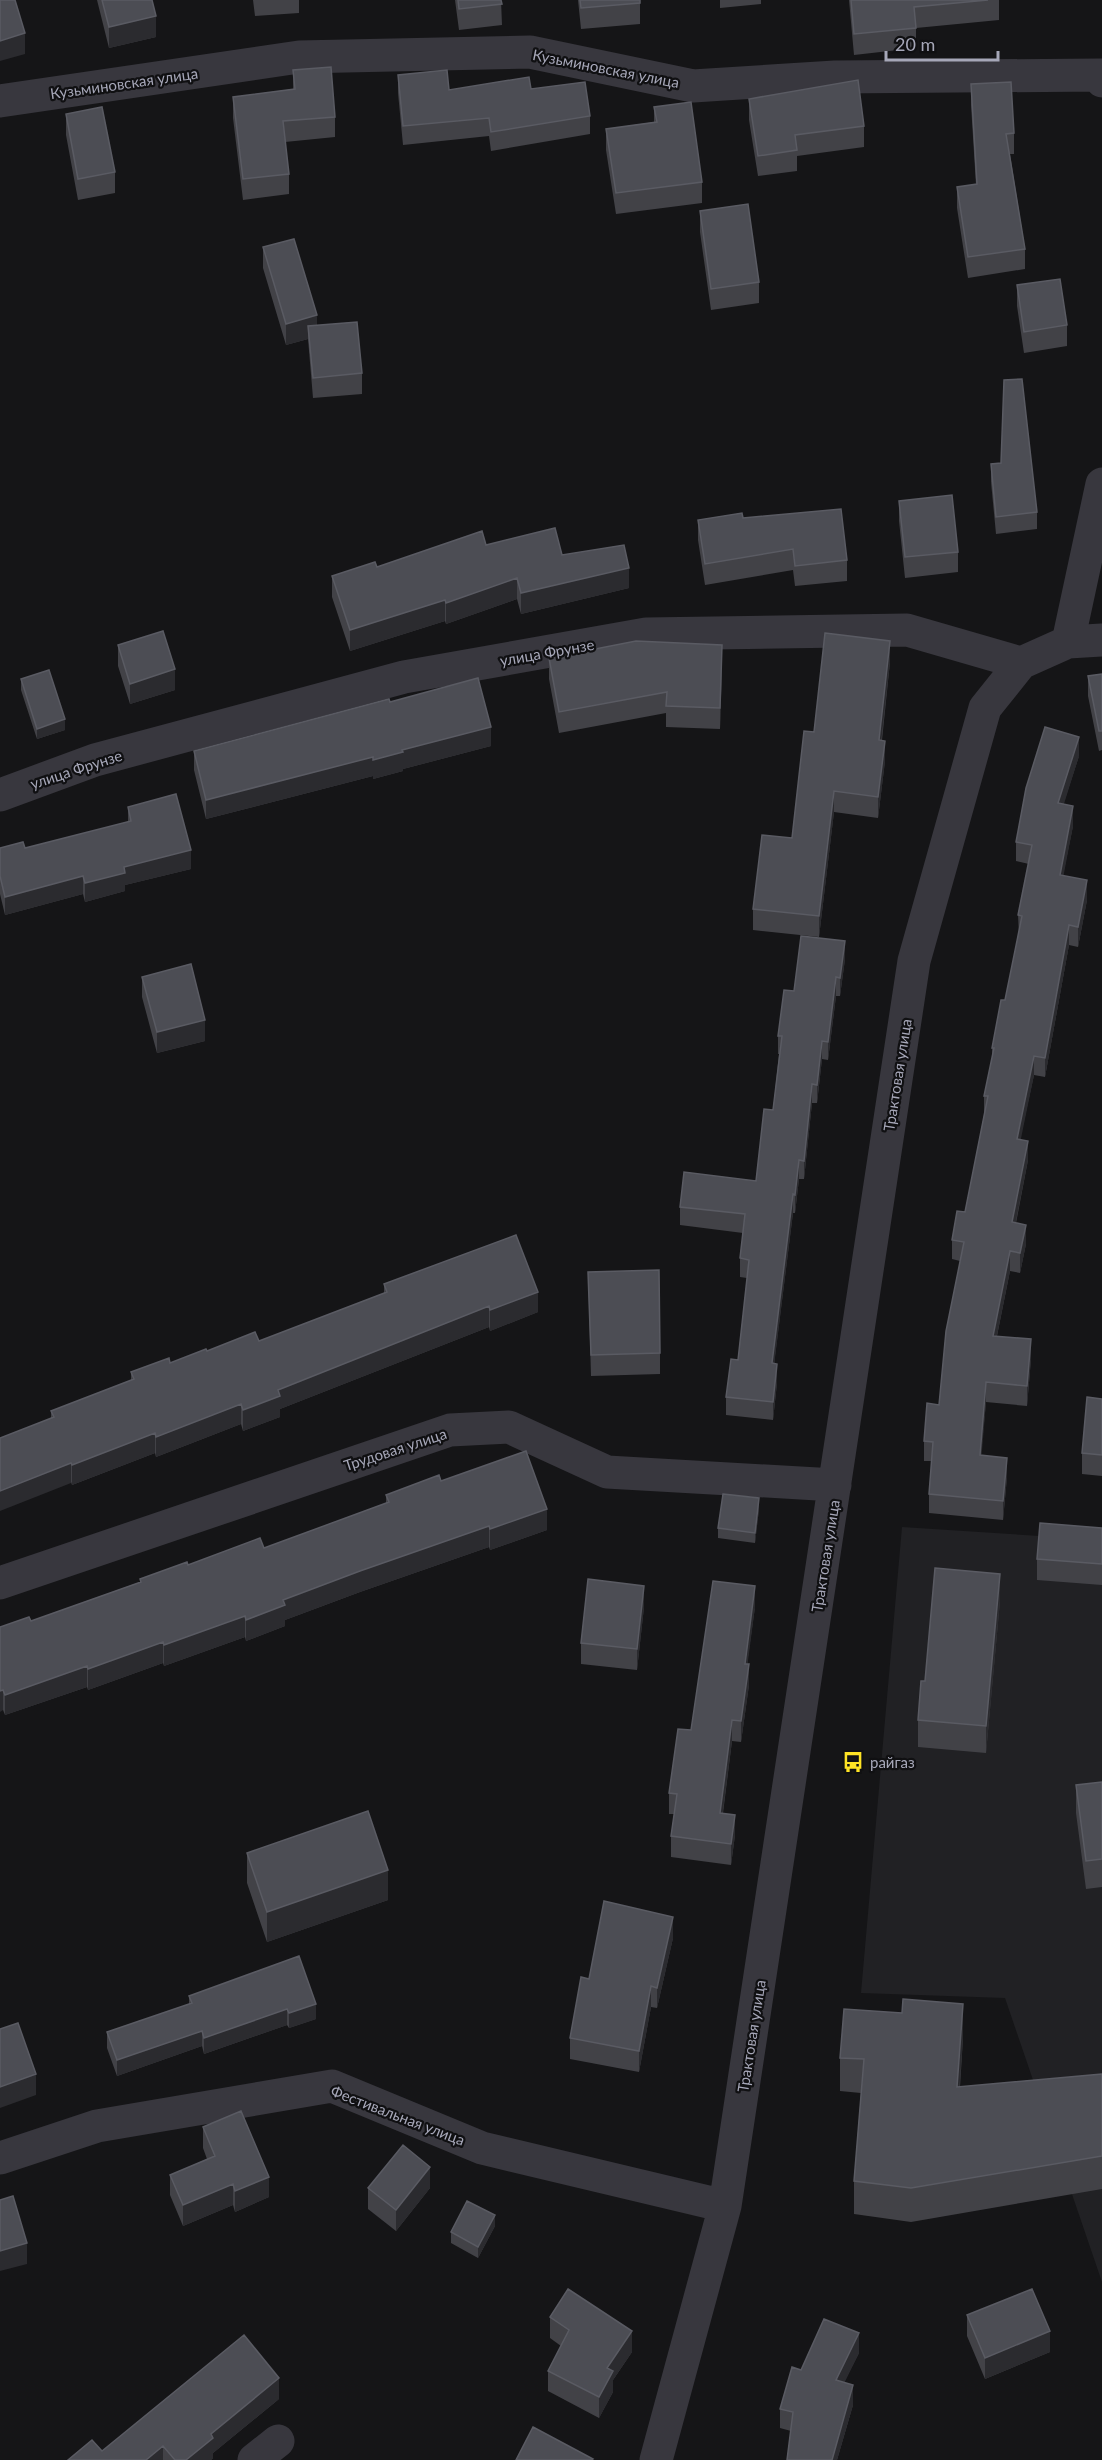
<svg xmlns="http://www.w3.org/2000/svg" width="1102" height="2460" viewBox="0 0 1102 2460" font-family="Lato,sans-serif">
	<style>
		.built { fill: #212124 }
		.lines { fill: none; stroke-linecap: round; stroke-linejoin: round }
		.minor { stroke: #38373e; stroke-width: 33 }
		.wall { fill: #424247 }
		.shaded-wall { fill: #2b2b2f }
		.building { fill: #4c4d54; stroke: #5a5b63; stroke-width: 1.5 }
		.labels { text-anchor: middle; dominant-baseline: central; stroke-width: 4.5; stroke-linejoin: round; paint-order: stroke }
		.street-label { font-size: 15px; fill: #a6a7b8; stroke: #101012 }
		.poi-label { font-size: 15px; fill: #a6a7b8; stroke: #101012; text-anchor: start }
	</style>
	<rect width="100%" height="100%" fill="#151517"/>
	<path class="built" d="M 902,1527 L 1102,1540 L 1102,2282 L 1005,1998 L 861,1993 Z"/>
	<g class="lines">
		<path class="minor" d="M 0,101 L 299,57 L 530,52 L 693,86 L 835,77 L 1101,75 L 1102,81
			M 1068,642 L 1102,484
			M 0,795 L 95,760 L 404,677 L 646,634 L 907,630 L 1021,663 L 1068,642 L 1102,640
			M 0,1583 L 450,1430 L 509,1427 L 607,1472 L 835,1485
			M 0,2158 L 97,2126 L 332,2086 L 482,2148 L 725,2206
			M 254,2460 L 278,2441
			M 656,2460 L 725,2206 L 914,961 L 985,708 L 1021,663"/>
	</g>
	<path class="wall" d="M 97,0 L 152,0 L 156,37 L 109,48 Z
		M 253,0 L 299,0 L 299,13 L 255,16 Z
		M 455,0 L 501,0 L 502,25 L 459,30 Z
		M 578,0 L 640,0 L 640,24 L 581,29 Z
		M 720,0 L 761,0 L 761,4 L 720,8 Z
		M 849,0 L 999,0 L 999,20 L 916,28 L 916,48 L 854,55 Z
		M 293,70 L 335,117 L 335,137 L 285,142 L 289,174 L 289,194 L 243,200 L 233,118 L 233,97 L 293,89 Z
		M 398,75 L 449,90 L 531,89 L 590,116 L 590,134 L 491,151 L 489,136 L 403,145 L 398,93 Z
		M 971,84 L 1014,133 L 1014,154 L 1010,154 L 1025,249 L 1025,269 L 968,278 L 957,208 L 957,187 L 976,185 L 971,105 Z
		M 749,99 L 864,126 L 864,147 L 797,156 L 797,171 L 758,176 L 749,120 Z
		M 654,107 L 702,182 L 702,203 L 616,214 L 606,150 L 606,129 L 654,122 Z
		M 66,114 L 115,172 L 115,193 L 78,200 L 66,135 Z
		M 700,211 L 759,282 L 759,303 L 711,310 L 700,232 Z
		M 263,247 L 317,326 L 362,373 L 362,394 L 313,398 L 308,339 L 286,345 L 263,268 Z
		M 1017,285 L 1067,325 L 1067,346 L 1024,353 L 1017,306 Z
		M 1001,463 L 1037,512 L 1037,529 L 996,534 L 991,482 L 991,464 Z
		M 899,501 L 958,552 L 958,572 L 905,578 L 899,521 Z
		M 743,518 L 847,560 L 847,581 L 795,586 L 793,570 L 705,585 L 698,540 L 698,520 Z
		M 486,545 L 562,555 L 629,588 L 521,614 L 517,599 L 446,624 L 445,621 L 350,651 L 332,597 L 332,576 Z
		M 118,645 L 175,690 L 130,704 L 118,666 Z
		M 549,658 L 722,666 L 720,729 L 666,727 L 666,713 L 559,733 L 549,679 Z
		M 890,662 L 882,740 L 885,761 L 878,818 L 834,812 L 819,937 L 753,930 L 753,909 L 792,838 L 814,732 Z
		M 1102,674 L 1102,750 L 1099,751 L 1088,696 L 1088,676 Z
		M 21,679 L 65,730 L 37,739 L 21,690 Z
		M 390,702 L 491,746 L 403,769 L 403,771 L 373,779 L 373,776 L 206,819 L 194,770 L 194,751 Z
		M 1079,756 L 1063,805 L 1073,826 L 1063,875 L 1087,900 L 1078,947 L 1069,945 L 1045,1077 L 1034,1075 L 1020,1139 L 1028,1160 L 1016,1223 L 1026,1244 L 1020,1273 L 1010,1271 L 997,1336 L 1031,1359 L 1027,1406 L 986,1402 L 981,1455 L 1007,1477 L 1003,1520 L 929,1513 L 929,1494 L 932,1461 L 924,1461 L 924,1441 L 939,1405 L 960,1261 L 952,1259 L 952,1240 L 965,1212 L 984,1115 L 984,1096 L 992,1059 L 992,1048 L 1005,1000 L 1019,935 L 1018,915 L 1029,864 L 1016,861 L 1016,842 Z
		M 128,807 L 191,869 L 125,885 L 125,891 L 85,902 L 83,894 L 5,915 L 0,894 L 0,848 L 25,848 L 128,822 Z
		M 845,959 L 840,996 L 836,996 L 828,1060 L 822,1059 L 817,1103 L 812,1103 L 804,1179 L 799,1179 L 795,1213 L 793,1213 L 774,1364 L 777,1383 L 773,1420 L 726,1415 L 726,1397 L 738,1360 L 747,1278 L 740,1277 L 740,1258 L 743,1233 L 680,1225 L 680,1207 L 756,1181 L 773,1110 L 779,1054 L 778,1054 L 778,1036 L 794,991 Z
		M 142,977 L 205,1041 L 157,1053 L 142,997 Z
		M 588,1272 L 660,1353 L 660,1374 L 591,1376 Z
		M 384,1284 L 538,1312 L 490,1331 L 489,1327 L 280,1409 L 280,1417 L 243,1431 L 241,1424 L 156,1457 L 155,1453 L 72,1485 L 51,1418 L 51,1411 L 131,1380 L 131,1372 L 170,1363 L 207,1351 L 259,1341 L 384,1293 Z
		M 1102,1399 L 1102,1476 L 1082,1474 L 1082,1453 Z
		M 441,1481 L 547,1530 L 490,1550 L 489,1547 L 360,1592 L 285,1620 L 285,1626 L 246,1641 L 245,1637 L 164,1666 L 163,1663 L 88,1690 L 87,1687 L 5,1715 L 3,1710 L 0,1627 L 31,1621 L 140,1582 L 140,1579 L 188,1565 L 264,1548 L 386,1503 L 386,1495 Z
		M 759,1509 L 755,1543 L 718,1538 L 718,1528 Z
		M 1102,1528 L 1102,1585 L 1037,1580 L 1037,1559 Z
		M 1000,1601 L 986,1753 L 918,1747 L 918,1720 L 925,1681 Z
		M 644,1607 L 637,1670 L 581,1664 L 581,1643 Z
		M 755,1607 L 747,1664 L 749,1685 L 741,1742 L 732,1741 L 723,1813 L 735,1835 L 731,1865 L 671,1857 L 671,1836 L 674,1814 L 669,1814 L 669,1793 L 691,1730 Z
		M 1102,1782 L 1102,1887 L 1086,1889 L 1076,1813 L 1076,1785 Z
		M 247,1853 L 388,1900 L 267,1942 L 247,1883 Z
		M 673,1938 L 657,2008 L 651,2007 L 639,2072 L 570,2059 L 570,2038 L 589,1979 Z
		M 299,1956 L 316,2019 L 289,2028 L 287,2025 L 204,2054 L 202,2046 L 117,2076 L 107,2048 L 107,2032 L 189,2004 L 189,1996 Z
		M 902,2013 L 963,2038 L 960,2087 L 1102,2074 L 1102,2189 L 911,2222 L 854,2214 L 854,2181 L 861,2093 L 840,2091 L 840,2058 Z
		M 203,2127 L 269,2197 L 235,2212 L 233,2205 L 183,2226 L 170,2195 L 170,2175 L 207,2159 L 203,2148 Z
		M 368,2188 L 430,2188 L 396,2231 L 368,2209 Z
		M 495,2226 L 478,2258 L 451,2243 L 451,2232 Z
		M 967,2315 L 1050,2352 L 985,2379 L 967,2336 Z
		M 550,2317 L 632,2352 L 613,2380 L 613,2392 L 599,2418 L 548,2391 L 548,2371 L 561,2346 L 550,2338 Z
		M 859,2353 L 844,2382 L 853,2405 L 837,2460 L 787,2460 L 791,2431 L 780,2428 L 780,2409 L 801,2370 Z
		M 279,2399 L 213,2453 L 213,2458 L 211,2460 L 68,2460 Z"/>
	<path class="shaded-wall" d="M 156,16 L 156,37 L 109,48 L 109,27 Z
		M 25,33 L 25,54 L 0,61 L 0,41 Z
		M 317,315 L 317,336 L 308,326 L 308,339 L 286,345 L 286,324 Z
		M 629,568 L 629,588 L 521,614 L 521,593 Z
		M 517,578 L 517,599 L 446,624 L 446,603 Z
		M 445,600 L 445,621 L 350,651 L 350,630 Z
		M 890,641 L 890,662 L 879,761 L 879,740 Z
		M 722,645 L 722,666 L 720,729 L 720,708 Z
		M 175,669 L 175,690 L 130,704 L 130,684 Z
		M 65,719 L 65,730 L 37,739 L 37,729 Z
		M 491,727 L 491,746 L 403,769 L 403,771 L 373,779 L 373,760 L 402,750 Z
		M 1079,737 L 1079,756 L 1058,823 L 1058,803 Z
		M 885,741 L 885,761 L 878,818 L 878,797 Z
		M 373,757 L 373,776 L 206,819 L 206,800 Z
		M 834,791 L 834,812 L 819,937 L 819,916 Z
		M 1073,806 L 1073,826 L 1060,894 L 1060,875 Z
		M 191,850 L 191,869 L 125,885 L 125,891 L 85,902 L 85,883 L 124,867 Z
		M 83,876 L 83,894 L 5,915 L 5,897 Z
		M 1087,880 L 1087,900 L 1078,947 L 1078,927 Z
		M 1069,925 L 1069,945 L 1045,1077 L 1045,1058 Z
		M 845,941 L 845,959 L 840,996 L 840,978 Z
		M 836,977 L 836,996 L 828,1060 L 828,1042 Z
		M 205,1020 L 205,1041 L 157,1053 L 157,1032 Z
		M 822,1041 L 822,1059 L 817,1103 L 817,1085 Z
		M 1034,1056 L 1034,1075 L 1017,1158 L 1017,1139 Z
		M 812,1084 L 812,1103 L 804,1179 L 804,1161 Z
		M 1028,1141 L 1028,1160 L 1012,1241 L 1012,1222 Z
		M 799,1160 L 799,1179 L 795,1213 L 795,1195 Z
		M 793,1194 L 793,1213 L 772,1382 L 772,1363 Z
		M 1026,1225 L 1026,1244 L 1020,1273 L 1020,1253 Z
		M 1010,1251 L 1010,1271 L 993,1355 L 993,1336 Z
		M 538,1292 L 538,1312 L 490,1331 L 490,1310 Z
		M 489,1306 L 489,1327 L 280,1409 L 280,1417 L 243,1431 L 243,1410 L 278,1390 Z
		M 1031,1339 L 1031,1359 L 1027,1406 L 1027,1386 Z
		M 777,1364 L 777,1383 L 773,1420 L 773,1402 Z
		M 986,1382 L 986,1402 L 980,1475 L 980,1455 Z
		M 241,1404 L 241,1424 L 156,1457 L 156,1437 Z
		M 155,1433 L 155,1453 L 72,1485 L 72,1465 Z
		M 1007,1458 L 1007,1477 L 1003,1520 L 1003,1501 Z
		M 71,1463 L 71,1483 L 0,1511 L 0,1491 Z
		M 759,1498 L 759,1509 L 755,1543 L 755,1533 Z
		M 547,1509 L 547,1530 L 490,1550 L 490,1529 Z
		M 489,1526 L 489,1547 L 360,1592 L 285,1620 L 285,1626 L 246,1641 L 246,1620 L 283,1600 L 360,1571 Z
		M 1000,1574 L 1000,1601 L 986,1753 L 986,1726 Z
		M 644,1586 L 644,1607 L 637,1670 L 637,1649 Z
		M 755,1586 L 755,1607 L 745,1684 L 745,1664 Z
		M 245,1616 L 245,1637 L 164,1666 L 164,1645 Z
		M 163,1642 L 163,1663 L 88,1690 L 88,1669 Z
		M 749,1664 L 749,1685 L 741,1742 L 741,1721 Z
		M 87,1666 L 87,1687 L 5,1715 L 5,1695 Z
		M 3,1690 L 3,1710 L 0,1712 L 0,1691 Z
		M 732,1720 L 732,1741 L 720,1833 L 720,1813 Z
		M 735,1815 L 735,1835 L 731,1865 L 731,1844 Z
		M 388,1870 L 388,1900 L 267,1942 L 267,1912 Z
		M 673,1917 L 673,1938 L 657,2008 L 657,1988 Z
		M 651,1986 L 651,2007 L 639,2072 L 639,2051 Z
		M 316,2004 L 316,2019 L 289,2028 L 289,2013 Z
		M 963,2004 L 963,2038 L 957,2121 L 957,2087 Z
		M 287,2009 L 287,2025 L 204,2054 L 204,2038 Z
		M 202,2031 L 202,2046 L 117,2076 L 117,2060 Z
		M 36,2074 L 36,2095 L 0,2108 L 0,2087 Z
		M 430,2167 L 430,2188 L 396,2231 L 396,2210 Z
		M 269,2177 L 269,2197 L 235,2212 L 235,2191 Z
		M 233,2184 L 233,2205 L 183,2226 L 183,2205 Z
		M 495,2215 L 495,2226 L 478,2258 L 478,2247 Z
		M 27,2243 L 27,2264 L 0,2271 L 0,2251 Z
		M 632,2331 L 632,2352 L 613,2380 L 613,2392 L 599,2418 L 599,2397 L 607,2368 Z
		M 1050,2331 L 1050,2352 L 985,2379 L 985,2358 Z
		M 859,2333 L 859,2353 L 836,2400 L 836,2380 Z
		M 279,2378 L 279,2399 L 213,2453 L 213,2458 L 211,2460 L 186,2460 L 211,2434 Z
		M 853,2385 L 853,2405 L 837,2460 L 832,2460 Z
		M 163,2446 L 163,2460 L 146,2460 Z"/>
	<path class="building" d="M 0,0 L 15,0 L 25,33 L 0,41 Z
		M 102,0 L 152,0 L 156,16 L 109,27 Z
		M 458,0 L 501,0 L 502,4 L 459,9 Z
		M 580,0 L 640,0 L 640,3 L 581,8 Z
		M 851,0 L 988,0 L 914,7 L 916,28 L 854,34 Z
		M 331,67 L 335,117 L 283,121 L 289,174 L 243,179 L 233,97 L 295,89 L 293,70 Z
		M 447,70 L 449,90 L 529,77 L 531,89 L 585,82 L 590,116 L 491,132 L 489,118 L 403,126 L 398,75 Z
		M 858,80 L 864,126 L 795,135 L 797,150 L 758,156 L 749,99 Z
		M 1011,82 L 1014,133 L 1006,134 L 1025,249 L 968,257 L 957,187 L 977,184 L 971,84 Z
		M 691,102 L 702,182 L 616,193 L 606,129 L 657,122 L 654,107 Z
		M 102,107 L 115,172 L 78,179 L 66,114 Z
		M 748,204 L 759,282 L 711,289 L 700,211 Z
		M 294,239 L 317,315 L 286,324 L 263,247 Z
		M 1060,279 L 1067,325 L 1024,332 L 1017,285 Z
		M 357,322 L 362,373 L 313,378 L 308,326 Z
		M 1022,379 L 1037,512 L 996,517 L 991,464 L 1001,463 L 1004,380 Z
		M 952,495 L 958,552 L 905,557 L 899,501 Z
		M 841,509 L 847,560 L 795,566 L 793,549 L 705,564 L 698,520 L 742,513 L 743,518 Z
		M 555,528 L 562,555 L 624,545 L 629,568 L 521,593 L 517,578 L 446,603 L 445,600 L 350,630 L 332,576 L 375,562 L 377,567 L 482,531 L 486,545 Z
		M 163,631 L 175,669 L 130,684 L 118,645 Z
		M 825,633 L 890,641 L 879,740 L 885,741 L 878,797 L 834,791 L 819,916 L 753,909 L 762,835 L 792,838 L 804,731 L 814,732 Z
		M 636,641 L 722,645 L 720,708 L 666,706 L 667,692 L 559,712 L 549,658 Z
		M 49,670 L 65,719 L 37,729 L 21,679 Z
		M 1102,674 L 1102,731 L 1099,731 L 1088,676 Z
		M 478,678 L 491,727 L 402,750 L 403,752 L 373,760 L 373,757 L 206,800 L 194,751 L 389,699 L 390,702 Z
		M 1045,727 L 1079,737 L 1058,803 L 1073,806 L 1060,875 L 1087,880 L 1078,927 L 1069,925 L 1045,1058 L 1034,1056 L 1017,1139 L 1028,1141 L 1012,1222 L 1026,1225 L 1020,1253 L 1010,1251 L 993,1336 L 1031,1339 L 1027,1386 L 986,1382 L 980,1455 L 1007,1458 L 1003,1501 L 929,1494 L 933,1442 L 924,1441 L 927,1403 L 939,1405 L 946,1331 L 964,1242 L 952,1240 L 957,1211 L 965,1212 L 988,1096 L 984,1096 L 994,1048 L 992,1048 L 1001,1000 L 1005,1000 L 1022,916 L 1018,915 L 1032,845 L 1016,842 L 1026,788 Z
		M 176,794 L 191,850 L 124,867 L 125,873 L 85,883 L 83,876 L 5,897 L 0,876 L 0,848 L 23,842 L 25,848 L 131,821 L 128,807 Z
		M 801,936 L 845,941 L 840,978 L 836,977 L 828,1042 L 822,1041 L 817,1085 L 812,1084 L 804,1161 L 799,1160 L 795,1195 L 793,1194 L 772,1363 L 777,1364 L 773,1402 L 726,1397 L 731,1359 L 738,1360 L 749,1260 L 740,1258 L 745,1214 L 680,1207 L 684,1172 L 756,1181 L 764,1109 L 773,1110 L 782,1036 L 778,1036 L 784,990 L 794,991 Z
		M 191,964 L 205,1020 L 157,1032 L 142,977 Z
		M 516,1235 L 538,1292 L 490,1310 L 489,1306 L 278,1390 L 280,1396 L 243,1410 L 241,1404 L 156,1437 L 155,1433 L 72,1465 L 71,1463 L 0,1491 L 0,1438 L 54,1417 L 51,1411 L 134,1379 L 131,1372 L 169,1358 L 170,1363 L 206,1349 L 207,1351 L 255,1332 L 259,1341 L 387,1292 L 384,1284 Z
		M 659,1270 L 660,1353 L 591,1355 L 588,1272 Z
		M 1087,1397 L 1102,1399 L 1102,1455 L 1082,1453 Z
		M 526,1451 L 547,1509 L 490,1529 L 489,1526 L 360,1571 L 283,1600 L 285,1605 L 246,1620 L 245,1616 L 164,1645 L 163,1642 L 88,1669 L 87,1666 L 5,1695 L 3,1690 L 0,1691 L 0,1627 L 29,1617 L 31,1621 L 141,1582 L 140,1579 L 187,1562 L 188,1565 L 260,1538 L 264,1548 L 389,1502 L 386,1495 L 439,1475 L 441,1481 Z
		M 723,1494 L 759,1498 L 755,1533 L 718,1528 Z
		M 1040,1523 L 1102,1528 L 1102,1564 L 1037,1559 Z
		M 935,1568 L 1000,1574 L 986,1726 L 918,1720 L 921,1681 L 925,1681 Z
		M 588,1579 L 644,1586 L 637,1649 L 581,1643 Z
		M 713,1581 L 755,1586 L 745,1664 L 749,1664 L 741,1721 L 732,1720 L 720,1813 L 735,1815 L 731,1844 L 671,1836 L 677,1794 L 669,1793 L 678,1729 L 691,1730 Z
		M 1102,1782 L 1102,1859 L 1086,1861 L 1076,1785 Z
		M 368,1811 L 388,1870 L 267,1912 L 247,1853 Z
		M 604,1901 L 673,1917 L 657,1988 L 651,1986 L 639,2051 L 570,2038 L 581,1977 L 589,1979 Z
		M 299,1956 L 316,2004 L 289,2013 L 287,2009 L 204,2038 L 202,2031 L 117,2060 L 107,2032 L 192,2003 L 189,1996 Z
		M 903,1999 L 963,2004 L 957,2087 L 1102,2074 L 1102,2156 L 911,2188 L 854,2181 L 864,2059 L 840,2058 L 844,2009 L 902,2013 Z
		M 18,2023 L 36,2074 L 0,2087 L 0,2029 Z
		M 241,2111 L 269,2177 L 235,2191 L 233,2184 L 183,2205 L 170,2175 L 215,2156 L 203,2127 Z
		M 403,2145 L 430,2167 L 396,2210 L 368,2188 Z
		M 13,2196 L 27,2243 L 0,2251 L 0,2200 Z
		M 467,2201 L 495,2215 L 478,2247 L 451,2232 Z
		M 568,2289 L 632,2331 L 607,2368 L 613,2371 L 599,2397 L 548,2371 L 569,2330 L 550,2317 Z
		M 1032,2289 L 1050,2331 L 985,2358 L 967,2315 Z
		M 824,2319 L 859,2333 L 836,2380 L 853,2385 L 832,2460 L 787,2460 L 793,2412 L 780,2409 L 792,2367 L 801,2370 Z
		M 244,2335 L 279,2378 L 211,2434 L 213,2438 L 186,2460 L 175,2460 L 163,2446 L 146,2460 L 68,2460 L 92,2440 L 102,2451 Z
		M 533,2427 L 593,2459 L 592,2460 L 516,2460 Z"/>
	<defs>
		<symbol id="bus-bare" viewBox="-9 -9 18 18"><path d="M-5-6H5V4H4V6H2V4H-2V6H-4V4H-5ZM-3.5-4V0h7V-4ZM-3.5 1.2v1.5H-2V1.2ZM2 1.2v1.5H3.5V1.2Z" fill="#fee325" stroke="#101012" stroke-width="2.5" paint-order="stroke"/></symbol>
	</defs>
	<g fill-rule="evenodd">
		<use href="#bus-bare" x="838" y="1747" width="30" height="30"/>
	</g>
	<g class="labels">
		<g class="street-label">
			<text transform="translate(606 68) rotate(11)">Кузьминовская улица</text>
			<text transform="translate(124 83) rotate(-8)">Кузьминовская улица</text>
			<text transform="translate(547 652) rotate(-10)">улица Фрунзе</text>
			<text transform="translate(76 769) rotate(-18)">улица Фрунзе</text>
			<text transform="translate(897 1075) rotate(-81)">Трактовая улица</text>
			<text transform="translate(395 1449) rotate(-18)">Трудовая улица</text>
			<text transform="translate(825 1556) rotate(-81)">Трактовая улица</text>
			<text transform="translate(751 2036) rotate(-81)">Трактовая улица</text>
			<text transform="translate(398 2115) rotate(21)">Фестивальная улица</text>
		</g>
		<g class="poi-label">
			<text x="870" y="1762">райгаз</text>
		</g>
	</g>
	<path d="M886 51v9h112v-9" fill="none" stroke="#a6a7b8" stroke-width="3"/>
	<text x="895" y="51" font-size="18" fill="#a6a7b8" stroke="#101012" stroke-width="4.5" paint-order="stroke">20 m</text>
</svg>
